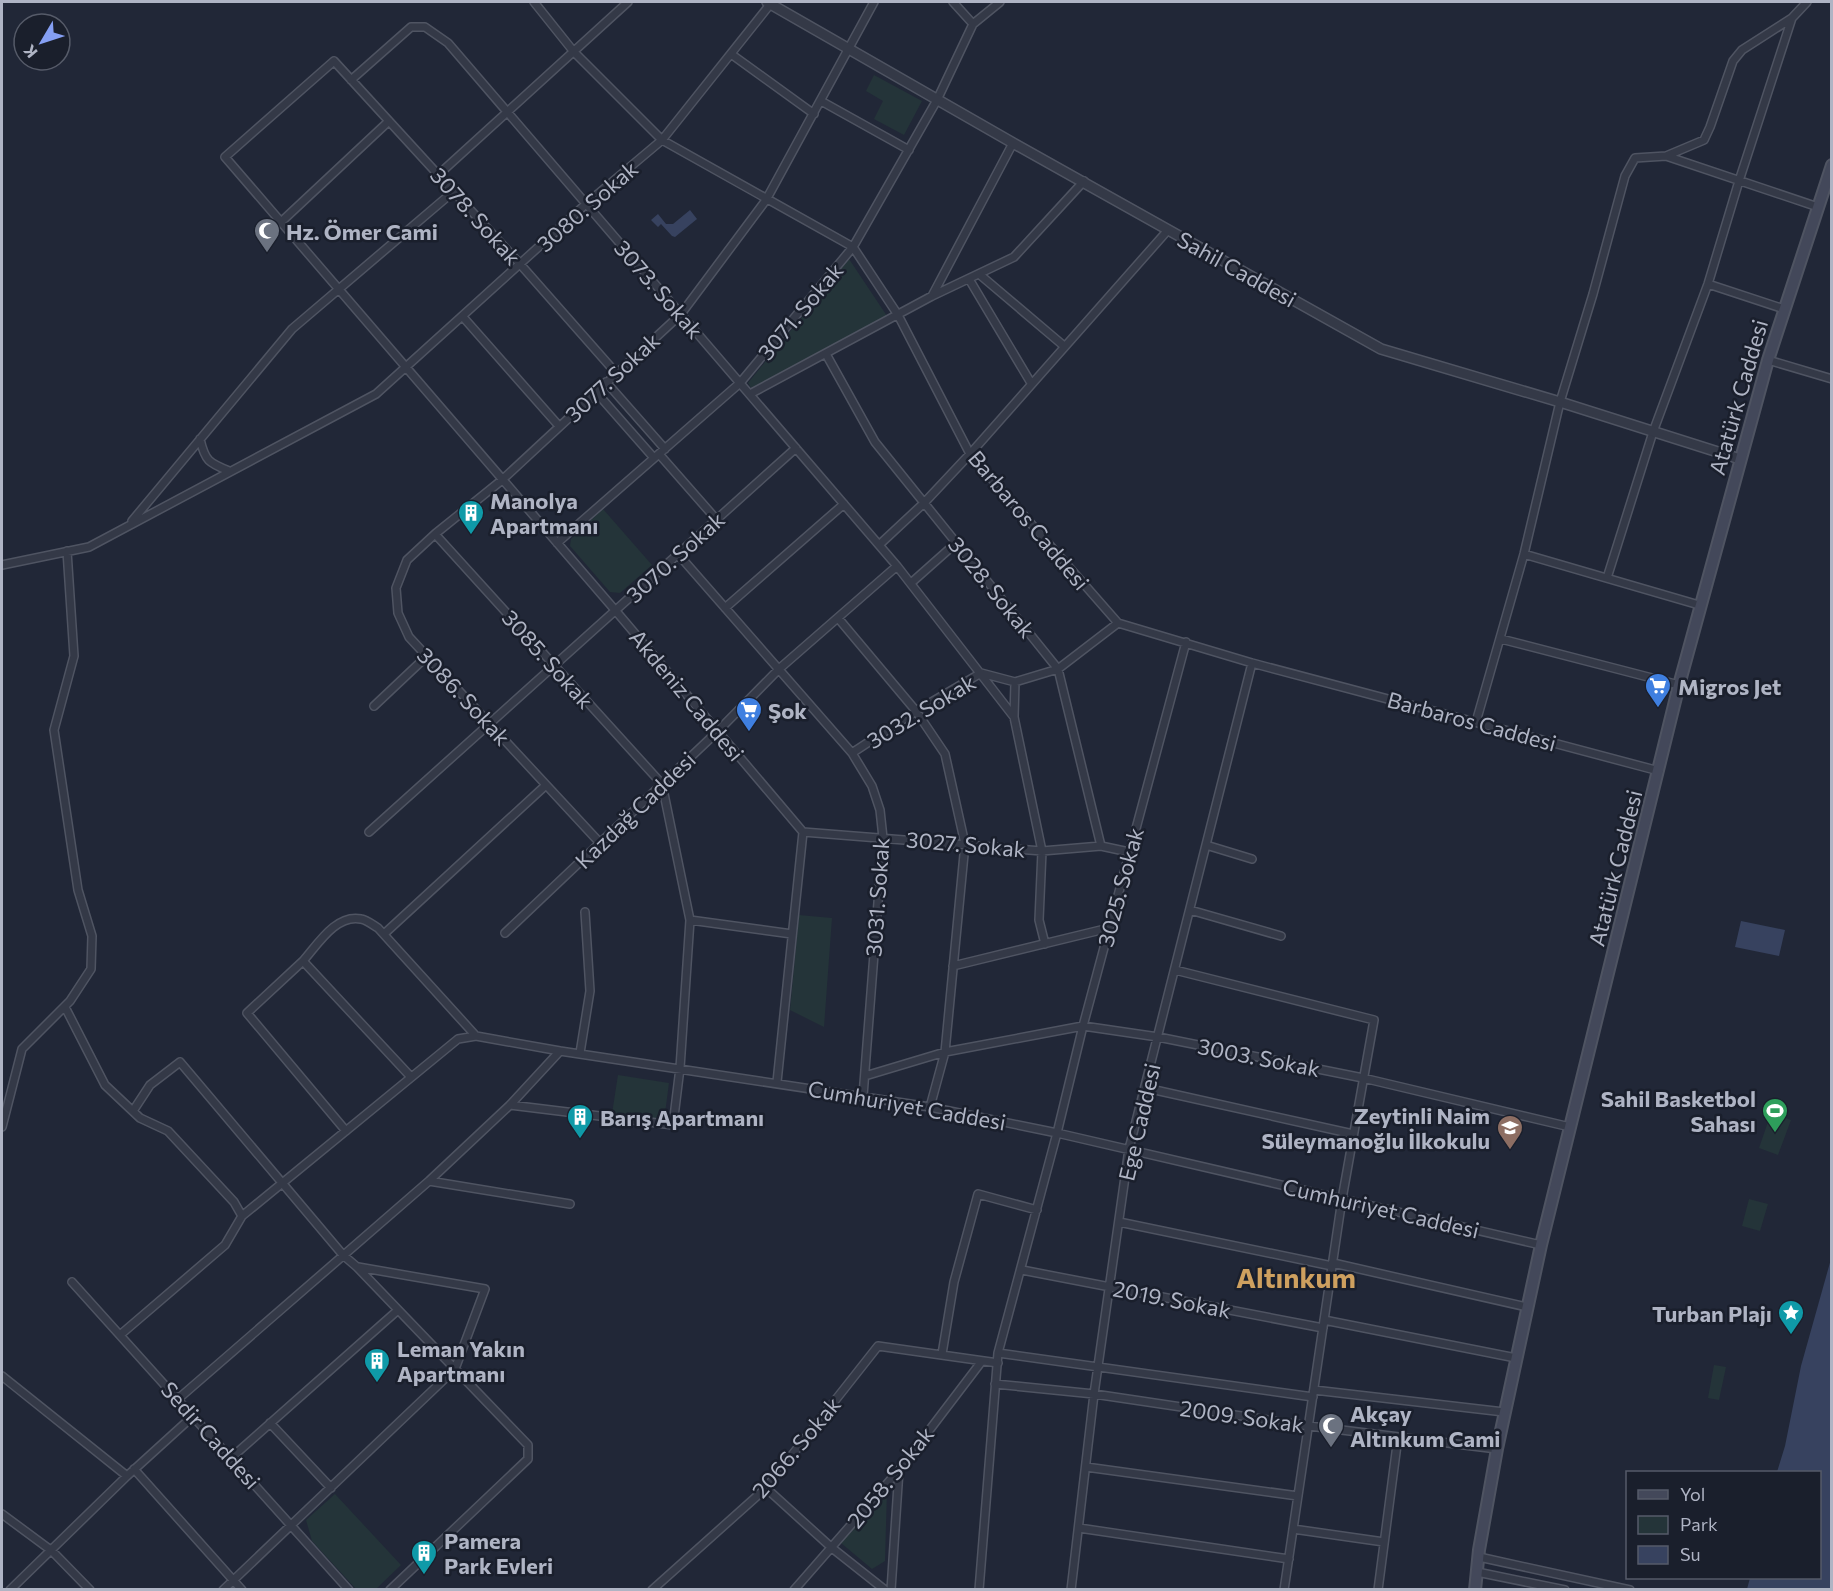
<svg xmlns="http://www.w3.org/2000/svg" width="1833" height="1591" viewBox="0 0 1833 1591" font-family="Commissioner,sans-serif">
	<style>
		.green { fill: #243439 }
		.water { fill: #37425f }
		.lines { fill: none; stroke-linecap: round; stroke-linejoin: round }
		.minor-casing { stroke: #4f5462; stroke-width: 10 }
		.tertiary-casing { stroke: #4f5462; stroke-width: 12 }
		.secondary-casing { stroke: #4f5462; stroke-width: 14 }
		.minor { stroke: #343947; stroke-width: 7 }
		.tertiary { stroke: #343947; stroke-width: 9 }
		.secondary { stroke: #43485a; stroke-width: 10 }
		.labels { text-anchor: middle; dominant-baseline: central; stroke-width: 5; stroke-linejoin: round; paint-order: stroke }
		.street-label { font-size: 22px; fill: #afb4c4; stroke: #1a1f2c }
		.poi-label { font-size: 22px; font-weight: bold; fill: #afb4c4; stroke: #1a1f2c; text-anchor: start }
		.district-label { font-size: 28px; font-weight: bold; fill: #cea05f; stroke: #1a1f2c }
	</style>
	<rect width="100%" height="100%" fill="#212737"/>
	<path class="green" d="M 874,75 L 922,101 L 904,135 L 874,119 L 883,101 L 866,91 Z
		M 849,259 L 887,316 L 753,391 L 748,383 Z
		M 603,509 L 652,565 L 620,593 L 610,592 L 570,546 L 571,539 Z
		M 799,915 L 832,918 L 824,1027 L 790,1010 Z
		M 618,1075 L 669,1083 L 664,1121 L 612,1114 Z
		M 1771,1113 L 1791,1120 L 1778,1155 L 1759,1148 Z
		M 1749,1199 L 1768,1204 L 1760,1231 L 1742,1226 Z
		M 1714,1365 L 1726,1367 L 1719,1400 L 1708,1398 Z
		M 887,1490 L 885,1561 L 872,1569 L 841,1543 Z
		M 335,1494 L 401,1565 L 376,1589 L 356,1589 L 312,1541 L 306,1520 Z"/>
	<path class="water" d="M 690,210 L 697,219 L 675,237 L 672,236 L 661,224 L 658,227 L 651,220 L 658,214 L 666,224 L 673,224 Z
		M 1741,921 L 1785,930 L 1779,956 L 1735,947 Z
		M 1831,1259 L 1831,1589 L 1747,1589 L 1750,1578 L 1820,1578 L 1820,1472 L 1777,1472 L 1785,1446 L 1801,1366 Z"/>
	<g class="lines">
		<defs>
			<path id="minor" d="M 534,2 L 574,52 L 662,140 L 853,247 L 898,315 L 970,454 L 1118,623 L 1252,663 L 1659,771
				M 953,2 L 973,24
				M 731,54 L 814,114
				M 351,80 L 411,27 L 425,27 L 448,43 L 897,566 L 1014,717
				M 821,101 L 909,150
				M 1666,156 L 1818,207
				M 438,175 L 628,2
				M 281,222 L 389,121
				M 979,274 L 1064,346
				M 969,279 L 1031,383
				M 1708,284 L 1784,309
				M 932,296 L 1013,143
				M 463,317 L 559,426
				M 826,354 L 875,442 L 1058,669 L 1101,846
				M 1768,360 L 1832,379
				M 616,373 L 520,264 L 334,61 L 225,157 L 615,610 L 803,832 L 777,1082
				M 606,382 L 665,449
				M 596,392 L 654,458
				M 750,394 L 932,296 L 1014,257 L 1084,181
				M 200,439 C 205,461 209,463 229,471
				M 659,454 L 716,519
				M 132,521 L 292,329 L 454,191
				M 435,534 L 662,784 L 690,920 L 680,1068 L 673,1125 L 510,1105
				M 557,543 L 740,383 L 853,247 L 937,100 L 973,24 L 1000,2
				M 879,545 L 924,503 L 970,454 L 1168,230
				M 678,554 L 852,753 L 872,786 L 880,810 L 883,838 L 863,1096
				M 1524,554 L 1699,605
				M 2,565 L 89,547 L 376,394 L 586,204 L 662,140 L 772,2
				M 1607,578 L 1653,432 L 1708,284 L 1739,181 L 1792,18
				M 911,583 L 956,543
				M 725,608 L 844,504
				M 838,618 L 916,711 L 945,754 L 965,844 L 945,1052 L 930,1107
				M 1501,639 L 1679,685
				M 1015,682 L 1014,717 L 1042,851 L 1039,920 L 1045,944
				M 374,706 L 427,656
				M 1476,722 L 1524,554 L 1560,402 L 1593,294 L 1625,176 L 1635,158 L 1666,156 L 1704,140 L 1710,127 L 1733,61 L 1742,50 L 1792,18 L 1807,2
				M 852,753 L 916,711 L 981,673 L 1015,682 L 1058,669 L 1118,623
				M 369,832 L 796,448
				M 803,832 L 1042,851 L 1101,846 L 1129,852
				M 600,843 L 409,637 L 398,613 L 396,588 L 407,560 L 435,534 L 502,480 L 681,314 L 766,200 L 874,2
				M 1206,845 L 1252,859
				M 1190,910 L 1281,936
				M 690,920 L 792,934
				M 505,933 L 718,731 L 779,669 L 897,566
				M 384,934 L 546,785
				M 303,961 C 318,944 336,914 361,919 C 367,920 373,925 378,928 L 476,1036
				M 953,966 L 1109,928
				M 1175,970 L 1374,1020 L 1342,1199 L 1284,1590
				M 65,1007 L 105,1085 L 140,1118 L 168,1131 L 234,1202 L 242,1216
				M 580,1053 L 590,991 L 585,912
				M 865,1076 L 945,1052 L 1083,1026 L 1158,1037 L 1363,1078 L 1570,1127
				M 1146,1088 L 1353,1134
				M 133,1111 L 150,1085 L 180,1062 L 343,1255 L 357,1267 L 528,1445 L 528,1459 L 390,1590
				M 2,1127 L 22,1049 L 70,1001 L 91,969 L 92,936 L 78,890 L 54,730 L 74,656 L 67,551
				M 346,1131 L 247,1013 L 303,961 L 411,1077
				M 429,1181 L 570,1204
				M 1119,1222 L 1332,1266
				M 1333,1263 L 1527,1307
				M 1022,1270 L 1323,1328
				M 72,1282 L 349,1590
				M 1324,1320 L 1516,1358
				M 120,1335 L 225,1245 L 242,1216 L 458,1039 L 476,1036 L 560,1051
				M 998,1353 L 1313,1397
				M 942,1354 L 954,1282 L 978,1194 L 1037,1210
				M 2,1376 L 127,1476
				M 995,1384 L 1094,1394 L 1309,1426 L 1497,1449
				M 1314,1390 L 1504,1412
				M 178,1399 L 429,1181 L 510,1105 L 560,1051 L 930,1107 L 1057,1133 L 1541,1245
				M 270,1423 L 331,1488
				M 231,1458 L 398,1310
				M 1086,1467 L 1298,1496
				M 134,1469 L 242,1590
				M 766,1488 L 832,1548 L 885,1590
				M 2,1514 L 52,1551 L 90,1590
				M 1079,1528 L 1289,1559
				M 1293,1529 L 1384,1542
				M 1479,1557 L 1630,1590
				M 1477,1572 L 1565,1590
				M 10,1590 L 127,1476 L 193,1416
				M 223,1590 L 455,1369 L 485,1289 L 358,1267
				M 652,1590 L 766,1488 L 878,1346 L 998,1363
				M 794,1590 L 899,1470 L 982,1361
				M 891,1590 L 899,1470
				M 979,1590 L 998,1353 L 1057,1133 L 1083,1026 L 1186,642
				M 1071,1590 L 1094,1394 L 1129,1149 L 1252,663
				M 1378,1590 L 1398,1437"/>
			<path id="tertiary" d="M 767,2 L 1013,143 L 1381,349 L 1560,402 L 1740,459"/>
			<path id="secondary" d="M 1475,1590 L 1479,1550 L 1497,1449 L 1541,1245 L 1679,685 L 1768,360 L 1832,165"/>
		</defs>
		<use href="#minor" class="minor-casing"/>
		<use href="#tertiary" class="tertiary-casing"/>
		<use href="#secondary" class="secondary-casing"/>
		<use href="#minor" class="minor"/>
		<use href="#tertiary" class="tertiary"/>
		<use href="#secondary" class="secondary"/>
	</g>
	<defs>
		<symbol id="mosque-pin" viewBox="-11 -11 22 30"><path d="M0 17L-7.5 6A9.5 9.5 0 1 1 7.5 6Z" fill="#6b7280" stroke="#1a1f2c"/><path d="M3.5-4.9A6 6 0 1 0 3.5 4.9A5 5 0 1 1 3.5-4.9Z" fill="#fff"/></symbol>
		<symbol id="building-pin" viewBox="-11 -11 22 30"><path d="M0 17L-7.5 6A9.5 9.5 0 1 1 7.5 6Z" fill="#0f9aa8" stroke="#1a1f2c"/><path d="M-4-6H4V6H1V3H-1V6H-4ZM-2.5-4.3h1.7v1.8h-1.7ZM.8-4.3h1.7v1.8H.8ZM-2.5-1h1.7V.8h-1.7ZM.8-1h1.7V.8H.8Z" fill="#fff"/></symbol>
		<symbol id="supermarket-pin" viewBox="-11 -11 22 30"><path d="M0 17L-7.5 6A9.5 9.5 0 1 1 7.5 6Z" fill="#3f7fe0" stroke="#1a1f2c"/><path d="M-6-5.5h2.5l.6 2H6L4.5 2H-2.5L-4.4-4H-6ZM-1.5 3.2a1.3 1.3 0 1 0 .1 0ZM3 3.2a1.3 1.3 0 1 0 .1 0Z" fill="#fff"/></symbol>
		<symbol id="stadium-pin" viewBox="-11 -11 22 30"><path d="M0 17L-7.5 6A9.5 9.5 0 1 1 7.5 6Z" fill="#2e9e5b" stroke="#1a1f2c"/><path d="M0-5a6.5 5 0 1 0 0 10a6.5 5 0 1 0 0-10ZM-3.5-1.8h7v3.6h-7Z" fill="#fff"/></symbol>
		<symbol id="school-pin" viewBox="-11 -11 22 30"><path d="M0 17L-7.5 6A9.5 9.5 0 1 1 7.5 6Z" fill="#8d6e63" stroke="#1a1f2c"/><path d="M0-5L7-2L0 1L-7-2ZM-4 1L0 2.5L4 1V4Q0 6-4 4Z" fill="#fff"/></symbol>
		<symbol id="sight-pin" viewBox="-11 -11 22 30"><path d="M0 17L-7.5 6A9.5 9.5 0 1 1 7.5 6Z" fill="#0f9aa8" stroke="#1a1f2c"/><path d="M0-6L1.8-2.2L6-1.7L2.9 1.2L3.7 5.4L0 3.3L-3.7 5.4L-2.9 1.2L-6-1.7L-1.8-2.2Z" fill="#fff"/></symbol>
	</defs>
	<g fill-rule="evenodd">
		<use href="#mosque-pin" x="252" y="216" width="30" height="40"/>
		<use href="#building-pin" x="456" y="498" width="30" height="40"/>
		<use href="#supermarket-pin" x="1643" y="671" width="30" height="40"/>
		<use href="#supermarket-pin" x="734" y="695" width="30" height="40"/>
		<use href="#stadium-pin" x="1760" y="1096" width="30" height="40"/>
		<use href="#building-pin" x="565" y="1102" width="30" height="40"/>
		<use href="#school-pin" x="1495" y="1113" width="30" height="40"/>
		<use href="#sight-pin" x="1776" y="1298" width="30" height="40"/>
		<use href="#building-pin" x="362" y="1346" width="30" height="40"/>
		<use href="#mosque-pin" x="1316" y="1411" width="30" height="40"/>
		<use href="#building-pin" x="409" y="1538" width="30" height="40"/>
	</g>
	<g class="labels">
		<g class="street-label">
			<text transform="translate(587 206) rotate(-41)">3080. Sokak</text>
			<text transform="translate(476 216) rotate(48)">3078. Sokak</text>
			<text transform="translate(1237 269) rotate(29)">Sahil Caddesi</text>
			<text transform="translate(659 289) rotate(49)">3073. Sokak</text>
			<text transform="translate(800 311) rotate(-50)">3071. Sokak</text>
			<text transform="translate(612 377) rotate(-43)">3077. Sokak</text>
			<text transform="translate(1738 397) rotate(-74)">Atatürk Caddesi</text>
			<text transform="translate(1029 520) rotate(50)">Barbaros Caddesi</text>
			<text transform="translate(675 557) rotate(-42)">3070. Sokak</text>
			<text transform="translate(992 587) rotate(51)">3028. Sokak</text>
			<text transform="translate(548 659) rotate(48)">3085. Sokak</text>
			<text transform="translate(687 695) rotate(50)">Akdeniz Caddesi</text>
			<text transform="translate(464 696) rotate(47)">3086. Sokak</text>
			<text transform="translate(921 711) rotate(-31)">3032. Sokak</text>
			<text transform="translate(1472 721) rotate(15)">Barbaros Caddesi</text>
			<text transform="translate(635 810) rotate(-44)">Kazdağ Caddesi</text>
			<text transform="translate(966 844) rotate(5)">3027. Sokak</text>
			<text transform="translate(1615 868) rotate(-76)">Atatürk Caddesi</text>
			<text transform="translate(1120 887) rotate(-75)">3025. Sokak</text>
			<text transform="translate(877 897) rotate(-86)">3031. Sokak</text>
			<text transform="translate(1259 1057) rotate(11)">3003. Sokak</text>
			<text transform="translate(907 1105) rotate(10)">Cumhuriyet Caddesi</text>
			<text transform="translate(1139 1122) rotate(-77)">Ege Caddesi</text>
			<text transform="translate(1381 1208) rotate(13)">Cumhuriyet Caddesi</text>
			<text transform="translate(1172 1299) rotate(11)">2019. Sokak</text>
			<text transform="translate(1242 1416) rotate(8)">2009. Sokak</text>
			<text transform="translate(211 1435) rotate(48)">Sedir Caddesi</text>
			<text transform="translate(796 1447) rotate(-50)">2066. Sokak</text>
			<text transform="translate(890 1477) rotate(-51)">2058. Sokak</text>
		</g>
		<g class="poi-label">
			<text x="286" y="231">Hz. Ömer Cami</text>
			<text x="490" y="500">Manolya<tspan x="490" dy="25">Apartmanı</tspan></text>
			<text x="1678" y="686">Migros Jet</text>
			<text x="768" y="710">Şok</text>
			<text x="1756" y="1098" text-anchor="end">Sahil Basketbol<tspan x="1756" dy="25">Sahası</tspan></text>
			<text x="1490" y="1115" text-anchor="end">Zeytinli Naim<tspan x="1490" dy="25">Süleymanoğlu İlkokulu</tspan></text>
			<text x="600" y="1117">Barış Apartmanı</text>
			<text x="1772" y="1313" text-anchor="end">Turban Plajı</text>
			<text x="397" y="1348">Leman Yakın<tspan x="397" dy="25">Apartmanı</tspan></text>
			<text x="1350" y="1413">Akçay<tspan x="1350" dy="25">Altınkum Cami</tspan></text>
			<text x="444" y="1540">Pamera<tspan x="444" dy="25">Park Evleri</tspan></text>
		</g>
		<g class="district-label">
			<text x="1296" y="1277">Altınkum</text>
		</g>
	</g>
	<rect width="1833" height="1591" fill="none" stroke="#afb4c4" stroke-width="6"/>
	<rect x="1626" y="1471" width="195" height="108" fill="#1a1f2c" stroke="#565b69" stroke-width="1.5"/>
	<rect x="1638" y="1490" width="30" height="9" fill="#43485a" stroke="#565b69" stroke-width="1.5"/>
	<text x="1680" y="1501" font-size="18" fill="#afb4c4">Yol</text>
	<rect x="1638" y="1516" width="30" height="18" fill="#243439" stroke="#565b69" stroke-width="1.5"/>
	<text x="1680" y="1531" font-size="18" fill="#afb4c4">Park</text>
	<rect x="1638" y="1546" width="30" height="18" fill="#37425f" stroke="#565b69" stroke-width="1.5"/>
	<text x="1680" y="1561" font-size="18" fill="#afb4c4">Su</text>
	<g transform="translate(42 42) rotate(231)"><circle r="28" fill="#1a1f2c" stroke="#565b69" stroke-width="1.5"/>
	<path d="M0-4.5L10 22L0 15L-10 22Z" fill="#859ff3"/>
	<text y="-9" font-size="16" font-weight="bold" text-anchor="middle" fill="#afb4c4">K</text>
	</g>
</svg>
